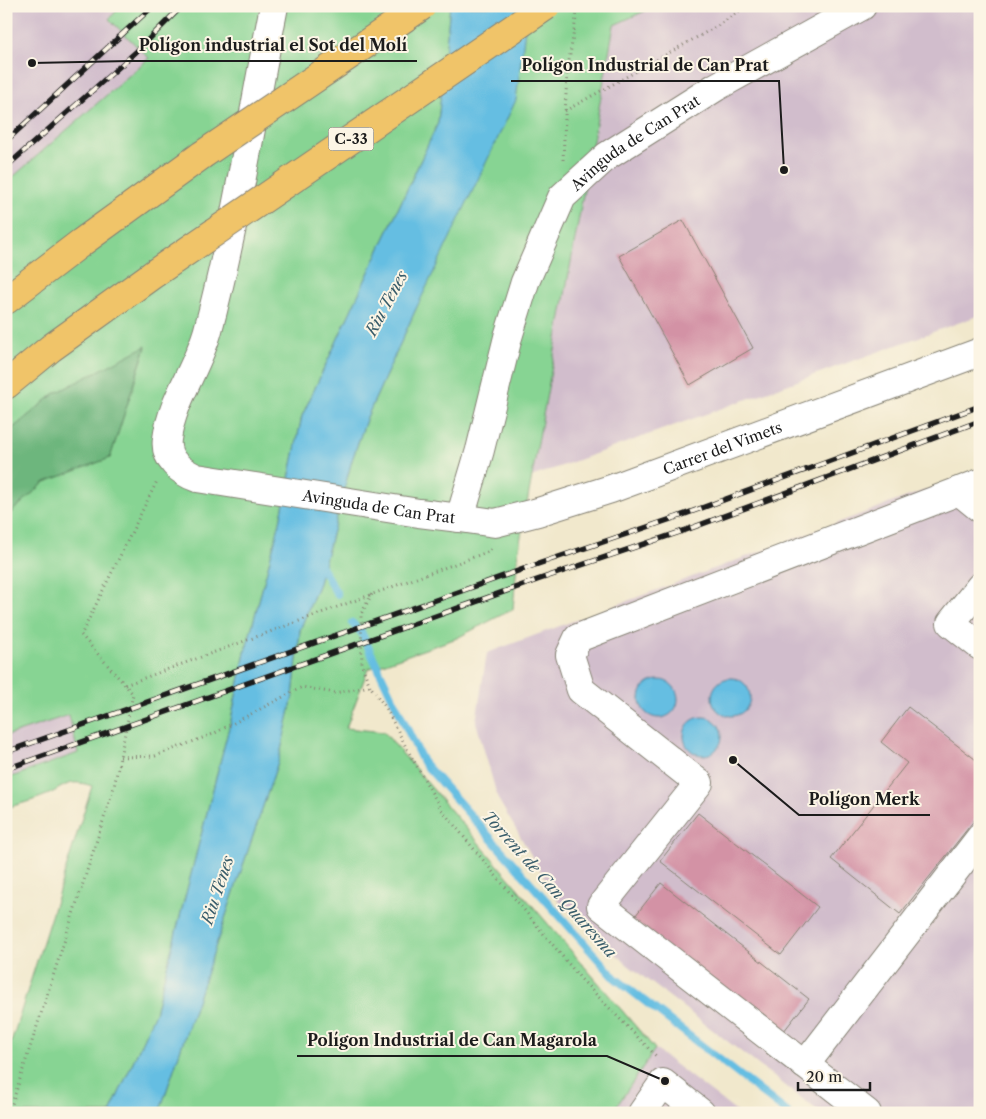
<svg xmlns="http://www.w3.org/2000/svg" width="986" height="1119" viewBox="0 0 986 1119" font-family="'Libre Caslon Text',serif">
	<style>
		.industrial { fill: #d1bdcc }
		.green { fill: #87d493; stroke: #527858 }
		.forest { fill: #6db67d; stroke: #44694c }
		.water { fill: #65bee2; stroke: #406d7f }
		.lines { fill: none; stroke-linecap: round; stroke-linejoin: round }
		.stream { stroke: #65bee2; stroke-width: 8 }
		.building { fill: #d392a5 }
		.minor-casing { stroke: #868274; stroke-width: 30 }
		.highway-casing { stroke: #868274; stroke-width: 30 }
		.path { stroke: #868274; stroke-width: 3; stroke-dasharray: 1 4; stroke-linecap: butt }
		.minor { stroke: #fff; stroke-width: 28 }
		.highway { stroke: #f0c469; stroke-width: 28 }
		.rail-casing { stroke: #1c1c1c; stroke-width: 5.5 }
		.rail { stroke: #fcf5e5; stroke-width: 4; stroke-dasharray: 11; stroke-linecap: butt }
		.highway-bridge-casing { stroke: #868274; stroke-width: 30; stroke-linecap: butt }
		.highway-bridge { stroke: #f0c469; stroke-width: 28 }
		.labels { text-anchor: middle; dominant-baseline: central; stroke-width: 4; stroke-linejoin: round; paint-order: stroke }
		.shield { fill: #fcf5e5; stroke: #5f5d58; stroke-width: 1 }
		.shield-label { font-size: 14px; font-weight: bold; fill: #1c1c1c }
		.street-label { font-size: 15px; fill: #1c1c1c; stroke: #fcf5e5 }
		.water-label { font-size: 16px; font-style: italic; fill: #395d6b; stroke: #fcf5e5 }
		.leader { fill: none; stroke: #1c1c1c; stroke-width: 2 }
		.callout-dot { fill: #1c1c1c; stroke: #fcf5e5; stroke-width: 2 }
		.callout-label { font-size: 16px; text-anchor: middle; font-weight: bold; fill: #1c1c1c; stroke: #fcf5e5; stroke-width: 4; stroke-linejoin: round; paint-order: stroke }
	</style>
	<rect width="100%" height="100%" fill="#fcf5e5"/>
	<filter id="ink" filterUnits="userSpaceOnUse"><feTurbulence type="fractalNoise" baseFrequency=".02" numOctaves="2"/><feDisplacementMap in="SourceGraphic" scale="10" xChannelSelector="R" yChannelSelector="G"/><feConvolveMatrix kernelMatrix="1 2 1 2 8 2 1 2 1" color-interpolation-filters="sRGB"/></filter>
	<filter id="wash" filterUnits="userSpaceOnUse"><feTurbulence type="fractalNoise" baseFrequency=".0096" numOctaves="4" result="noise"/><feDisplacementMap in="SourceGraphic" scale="20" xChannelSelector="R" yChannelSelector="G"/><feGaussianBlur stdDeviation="1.12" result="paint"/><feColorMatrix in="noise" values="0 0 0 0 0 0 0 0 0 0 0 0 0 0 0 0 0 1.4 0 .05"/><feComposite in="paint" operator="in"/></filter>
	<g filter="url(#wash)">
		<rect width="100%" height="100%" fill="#f1e8cc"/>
		<path class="industrial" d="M 6,6 L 121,6 L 109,19 L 150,58 L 6,183 Z
			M 655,6 L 980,6 L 980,315 L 531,477 L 614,25 Z
			M 980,470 L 980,1113 L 821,1113 L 628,965 L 559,902 L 498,799 L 476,722 L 487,653 Z
			M 69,714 L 78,754 L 6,779 L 6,736 Z
			M 655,1049 L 738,1113 L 612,1113 Z"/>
		<path class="green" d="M 121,6 L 450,6 L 438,123 L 302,416 L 280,522 L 245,653 L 231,720 L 155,1013 L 110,1113 L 6,1113 L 6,1059 L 92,786 C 66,777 64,789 44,796 C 32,801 19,804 6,808 L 6,779 L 78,753 L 69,715 L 6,736 L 6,517 L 45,482 L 110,458 L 146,347 L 54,394 L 6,434 L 6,183 L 149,58 L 109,19 Z
			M 528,6 L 645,6 L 645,11 L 614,25 L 518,553 L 513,609 L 457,638 L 368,669 L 346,728 L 384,732 L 655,1049 L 612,1113 L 159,1113 L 279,759 L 293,696 L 300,630 L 319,583 L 352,460 L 367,417 L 415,311 Z"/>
		<path class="forest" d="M 146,346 L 110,458 L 45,482 L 6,517 L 6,434 L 54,394 Z"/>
		<path class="water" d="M 450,6 L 528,6 L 516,100 L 415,311 L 367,417 L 352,460 L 319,583 L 300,630 L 293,696 L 279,759 L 159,1113 L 110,1113 L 155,1013 L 231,720 L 245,653 L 280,522 L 302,416 L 438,123 Z
			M712 697a19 19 0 1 1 38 0a19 19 0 1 1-38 0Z
			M640 699a19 19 0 1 1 38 0a19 19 0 1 1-38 0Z
			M684 736a19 19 0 1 1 38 0a19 19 0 1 1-38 0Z"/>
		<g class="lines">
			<path class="stream" d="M 318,561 L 337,594
				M 352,623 L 361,632 L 423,762 L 615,978 L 788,1113"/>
		</g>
		<g id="blocks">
			<path class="building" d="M 683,220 L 753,348 L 690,385 L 619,256 Z
				M 908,707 L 980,763 L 980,813 L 900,914 L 831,859 L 907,763 L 881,742 Z
				M 698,813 L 818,907 L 781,955 L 660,861 Z
				M 661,883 L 809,999 L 780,1036 L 632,920 Z"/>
		</g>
	</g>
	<g filter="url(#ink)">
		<use href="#blocks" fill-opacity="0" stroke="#868274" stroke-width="1"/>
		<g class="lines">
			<defs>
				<g id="minor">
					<path id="s1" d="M 274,6 C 253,113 236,224 208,330 C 198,367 172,400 167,439 C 164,459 181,472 197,478 L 419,513 L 460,518 L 480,450 L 508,337 L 525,282 L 562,197 L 607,156 L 716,87 L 862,6"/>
					<path d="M 959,491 L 980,508"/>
					<path id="s2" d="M 460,518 L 495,523 L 538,512 L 611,489 L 980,352"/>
					<path d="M 980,587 L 951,623 L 980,646"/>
					<path d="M 805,1065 L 980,838"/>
					<path d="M 642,1113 L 663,1083 L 701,1113"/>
					<path d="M 867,1113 L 601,906 L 699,783 L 581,690 L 570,655 L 578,638 L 980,483"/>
				</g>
				<path id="highway" d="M 6,300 L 82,242 L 202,155
					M 6,385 L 51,348 L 155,273"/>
			</defs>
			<use href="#minor" class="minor-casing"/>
			<use href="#highway" class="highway-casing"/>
			<path class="path" d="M 565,111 L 719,25 L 746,6
				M 563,160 L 567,73 L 578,6
				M 125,685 L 490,551 L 491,548
				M 370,686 L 362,666 L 361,614 L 372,594
				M 120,757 L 155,756 L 213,734 L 302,687 L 335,693 L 370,686 L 386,708 L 406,747 L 441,809 L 581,979 L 658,1058
				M 9,1113 L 114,787 L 133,694 L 81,635 L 157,481"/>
			<use href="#minor" class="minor"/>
			<use href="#highway" class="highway"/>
			<defs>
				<path id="rail" d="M 6,141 L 153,6
					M 6,167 L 137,51 L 182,6
					M 6,752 L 532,566 L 677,517 L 980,406
					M 6,769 L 537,580 L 686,530 L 980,421"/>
			</defs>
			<use href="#rail" class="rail-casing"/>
			<use href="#rail" class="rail"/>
			<defs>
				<path id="highway-bridge" d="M 202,155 L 422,6
					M 155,273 L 546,6"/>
			</defs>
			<use href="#highway-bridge" class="highway-bridge-casing"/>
			<use href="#highway-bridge" class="highway-bridge"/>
		</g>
	</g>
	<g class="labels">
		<rect class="shield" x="328.5" y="127.5" width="45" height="23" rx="4"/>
		<g class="shield-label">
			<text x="351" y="139">C-33</text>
		</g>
		<g class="street-label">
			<text stroke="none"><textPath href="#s1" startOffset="1196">Avinguda de Can Prat</textPath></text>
			<text stroke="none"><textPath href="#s2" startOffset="275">Carrer del Vimets</textPath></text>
			<text stroke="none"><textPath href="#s1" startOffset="685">Avinguda de Can Prat</textPath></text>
		</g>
		<g class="water-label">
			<text transform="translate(386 303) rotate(-62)">Riu Tenes</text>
			<text transform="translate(550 884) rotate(48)">Torrent de Can Quaresma</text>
			<text transform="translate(217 890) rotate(-72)">Riu Tenes</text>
		</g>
	</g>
	<path class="leader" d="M32 63L129 61H417M784 170L779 81H511M733 760L799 815H930M665 1081L607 1056H297"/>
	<g class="callout-dot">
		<circle cx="32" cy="63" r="5"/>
		<circle cx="784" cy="170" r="5"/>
		<circle cx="733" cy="760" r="5"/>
		<circle cx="665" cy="1081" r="5"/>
	</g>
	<g class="callout-label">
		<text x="273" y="51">Polígon industrial el Sot del Molí</text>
		<text x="645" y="71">Polígon Industrial de Can Prat</text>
		<text x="864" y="805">Polígon Merk</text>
		<text x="452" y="1046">Polígon Industrial de Can Magarola</text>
	</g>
	<rect width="986" height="1119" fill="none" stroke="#fcf5e5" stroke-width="25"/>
	<path d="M798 1082v8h72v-8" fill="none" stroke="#1c1c1c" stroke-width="2.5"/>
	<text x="806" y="1082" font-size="15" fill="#1c1c1c" stroke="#fcf5e5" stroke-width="4" paint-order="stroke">20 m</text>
</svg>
